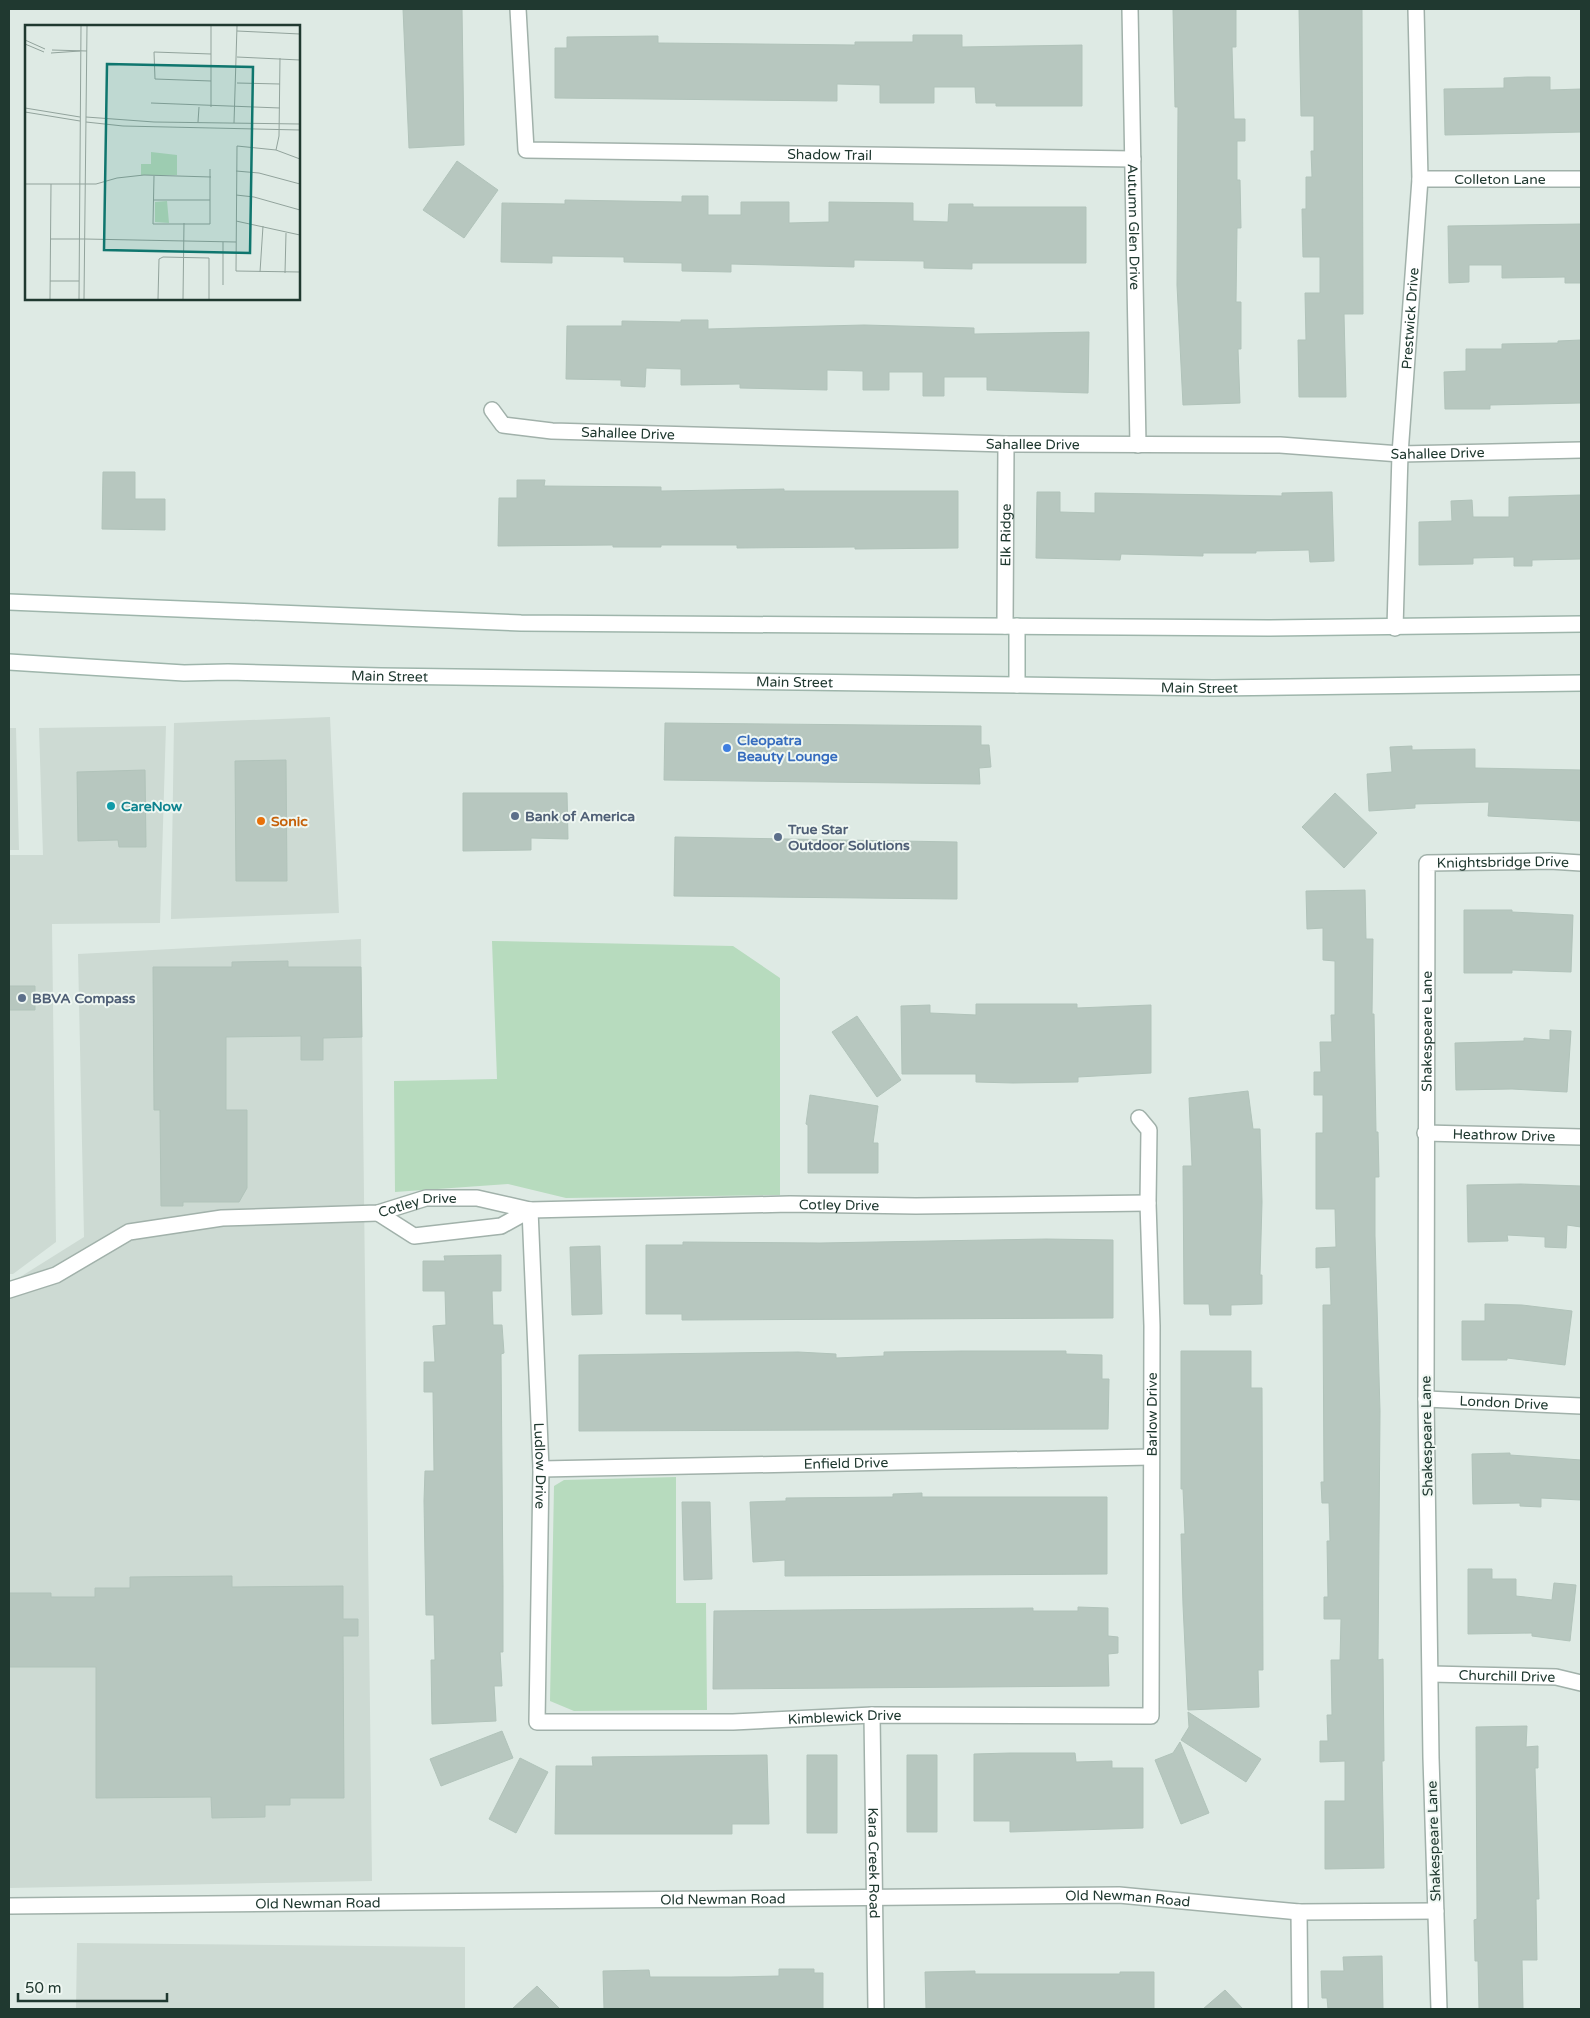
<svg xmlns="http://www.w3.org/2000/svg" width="1590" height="2018" viewBox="0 0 1590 2018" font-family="'Varela Round',sans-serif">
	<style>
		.built { fill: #cddad3 }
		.green { fill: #b7dbbe }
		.building { fill: #b7c7bf; stroke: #b1c3ba }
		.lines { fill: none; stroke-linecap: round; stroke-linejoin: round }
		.street-casing { stroke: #a1b1aa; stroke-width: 18 }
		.secondary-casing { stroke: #9eb5ab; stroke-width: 18 }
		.street { stroke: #fff; stroke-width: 15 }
		.secondary { stroke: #fff; stroke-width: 15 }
		.shop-dot { fill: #3f7fe0; stroke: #eff7f2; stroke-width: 2 }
		.culture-dot { fill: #0f9aa8; stroke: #eff7f2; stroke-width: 2 }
		.service-dot { fill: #5c6f8a; stroke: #eff7f2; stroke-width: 2 }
		.food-dot { fill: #e8710a; stroke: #eff7f2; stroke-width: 2 }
		.labels { text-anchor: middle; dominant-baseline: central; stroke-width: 4; stroke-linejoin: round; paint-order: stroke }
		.street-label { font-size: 14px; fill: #203930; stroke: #eff7f2 }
		.shop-label { font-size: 14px; font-weight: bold; fill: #366cbe; stroke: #eff7f2; text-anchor: start }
		.culture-label { font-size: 14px; font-weight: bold; fill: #0d838f; stroke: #eff7f2; text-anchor: start }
		.service-label { font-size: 14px; font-weight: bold; fill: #4e5e75; stroke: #eff7f2; text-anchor: start }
		.food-label { font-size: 14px; font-weight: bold; fill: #c56008; stroke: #eff7f2; text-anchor: start }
		.inset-road { fill: none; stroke: #92a39c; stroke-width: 1 }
		.view { fill: #0f766e; fill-opacity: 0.15; stroke: #0f766e; stroke-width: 2.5 }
		.inset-edge { fill: none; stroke: #203930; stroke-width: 2.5 }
	</style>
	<rect width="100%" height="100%" fill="#deeae4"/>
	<path class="built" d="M 330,717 L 339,913 L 171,919 L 174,723 Z
		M 166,726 L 160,923 L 52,924 L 56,1242 L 13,1274 L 9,1274 L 9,855 L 43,855 L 39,728 Z
		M 9,728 L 16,728 L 19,850 L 9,850 Z
		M 361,939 L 372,1881 L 9,1888 L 9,1284 L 84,1237 L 78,954 Z
		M 77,1943 L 465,1947 L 465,2009 L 76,2009 Z"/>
	<path class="green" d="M 492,941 L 733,946 L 780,978 L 780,1195 L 566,1198 L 508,1184 L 395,1192 L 394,1081 L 497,1079 Z
		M 676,1477 L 676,1603 L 706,1603 L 707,1710 L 574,1711 L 550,1701 L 554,1486 L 564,1480 Z"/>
	<path class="building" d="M 403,9 L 462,9 L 464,145 L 409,148 Z
		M 1173,9 L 1236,9 L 1236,47 L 1232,47 L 1234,119 L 1245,119 L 1245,141 L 1237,141 L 1237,180 L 1240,180 L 1241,228 L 1237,228 L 1236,302 L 1241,302 L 1241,349 L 1238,349 L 1240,403 L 1183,405 L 1177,285 L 1178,107 L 1175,107 Z
		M 1299,9 L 1362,9 L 1363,314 L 1344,314 L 1346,397 L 1299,397 L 1298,340 L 1306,340 L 1305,293 L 1320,293 L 1320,257 L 1303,257 L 1302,209 L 1306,209 L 1306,177 L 1312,177 L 1311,151 L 1314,151 L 1314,116 L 1301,116 Z
		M 913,35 L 962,35 L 962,47 L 1082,45 L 1082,106 L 996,106 L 996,103 L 976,103 L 975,87 L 934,87 L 934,103 L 880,103 L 880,85 L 837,84 L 837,101 L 555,98 L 555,48 L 567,48 L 567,37 L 658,36 L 658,43 L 855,45 L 855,42 L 913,42 Z
		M 1527,77 L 1550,77 L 1550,90 L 1581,89 L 1581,132 L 1445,135 L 1444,89 L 1504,88 L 1504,78 Z
		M 457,161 L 498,190 L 464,238 L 423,210 Z
		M 682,196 L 708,196 L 708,215 L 741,215 L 741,202 L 789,202 L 789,223 L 829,222 L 829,202 L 913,203 L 913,221 L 948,222 L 949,204 L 973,204 L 973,207 L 1086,207 L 1086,263 L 972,263 L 972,269 L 924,268 L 924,261 L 854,260 L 854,267 L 731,264 L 731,272 L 682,271 L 682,263 L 624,262 L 624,257 L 552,256 L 552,263 L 501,262 L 502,203 L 565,204 L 565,200 L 682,202 Z
		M 1581,224 L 1581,283 L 1565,283 L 1565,277 L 1502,278 L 1502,265 L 1469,265 L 1469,282 L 1449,283 L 1448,226 Z
		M 681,320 L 708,320 L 708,329 L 864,325 L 974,328 L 974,334 L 1089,332 L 1088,393 L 987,390 L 987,377 L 944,377 L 944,396 L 923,396 L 923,372 L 889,372 L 889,390 L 863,390 L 863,371 L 827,370 L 827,390 L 740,388 L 740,384 L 681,385 L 681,369 L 646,368 L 645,387 L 621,386 L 621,380 L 566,379 L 567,326 L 622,326 L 622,321 L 681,322 Z
		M 1581,340 L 1581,403 L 1490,405 L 1490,409 L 1445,409 L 1444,372 L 1466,371 L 1466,349 L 1502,349 L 1502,344 L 1558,343 L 1558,341 Z
		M 103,472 L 135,472 L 135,499 L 165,499 L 165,530 L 102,529 Z
		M 517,480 L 545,480 L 544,486 L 661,487 L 661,491 L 784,489 L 784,491 L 958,491 L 958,548 L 855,549 L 855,547 L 737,548 L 737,545 L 661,545 L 661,547 L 613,547 L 613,545 L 498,546 L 499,498 L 517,498 Z
		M 1037,492 L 1060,492 L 1060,512 L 1095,513 L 1095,493 L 1282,496 L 1282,493 L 1332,492 L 1334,561 L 1310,562 L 1309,550 L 1256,551 L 1256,553 L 1203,553 L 1203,556 L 1121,554 L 1120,560 L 1036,558 Z
		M 1581,495 L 1581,559 L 1532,560 L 1532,566 L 1514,566 L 1514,557 L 1473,558 L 1473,564 L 1419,565 L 1419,522 L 1452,521 L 1451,501 L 1472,500 L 1473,517 L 1509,517 L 1509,497 Z
		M 665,723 L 981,726 L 981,745 L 989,745 L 991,767 L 979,768 L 980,784 L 664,780 Z
		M 1412,746 L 1412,750 L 1475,749 L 1475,768 L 1581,770 L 1581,821 L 1488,816 L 1489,802 L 1415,804 L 1415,808 L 1369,811 L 1367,774 L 1392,772 L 1390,747 Z
		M 286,760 L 287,881 L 236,881 L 235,761 Z
		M 145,770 L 146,847 L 119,847 L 118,840 L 78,841 L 77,772 Z
		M 463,793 L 567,793 L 568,839 L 531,838 L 531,850 L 463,851 Z
		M 1335,793 L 1377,833 L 1344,868 L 1302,827 Z
		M 675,837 L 957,842 L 957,899 L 674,896 Z
		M 1365,890 L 1366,939 L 1373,939 L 1372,1014 L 1374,1014 L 1376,1132 L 1378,1132 L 1379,1177 L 1375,1177 L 1375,1236 L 1380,1411 L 1378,1660 L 1383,1659 L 1384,1761 L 1382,1761 L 1384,1868 L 1325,1869 L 1325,1801 L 1345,1801 L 1345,1761 L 1320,1762 L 1320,1741 L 1328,1741 L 1327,1715 L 1332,1715 L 1331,1660 L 1340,1660 L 1341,1619 L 1324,1619 L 1324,1597 L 1328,1597 L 1327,1541 L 1330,1541 L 1329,1503 L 1322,1503 L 1321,1482 L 1324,1482 L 1323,1305 L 1331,1305 L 1330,1267 L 1316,1268 L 1316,1248 L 1336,1247 L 1335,1209 L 1316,1209 L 1316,1133 L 1323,1133 L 1323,1095 L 1314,1095 L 1314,1072 L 1321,1072 L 1320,1042 L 1332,1042 L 1331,1015 L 1335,1015 L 1335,961 L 1323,960 L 1323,928 L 1307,929 L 1306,891 Z
		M 1464,910 L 1512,910 L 1512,912 L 1573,915 L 1571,972 L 1512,970 L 1512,973 L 1464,973 Z
		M 288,961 L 288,967 L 361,967 L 362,1037 L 323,1038 L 323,1060 L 301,1060 L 301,1036 L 226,1037 L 226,1110 L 247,1110 L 247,1188 L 239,1202 L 183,1202 L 183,1206 L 161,1206 L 160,1110 L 154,1110 L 153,967 L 232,967 L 232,962 Z
		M 9,986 L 35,986 L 35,1010 L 9,1010 Z
		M 976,1004 L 1077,1004 L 1077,1008 L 1151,1005 L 1151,1073 L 1078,1077 L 1078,1082 L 1013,1083 L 976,1082 L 976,1074 L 902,1074 L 901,1006 L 930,1005 L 930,1013 L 976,1015 Z
		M 857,1016 L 901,1080 L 877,1097 L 832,1032 Z
		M 1550,1030 L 1571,1031 L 1567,1092 L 1512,1089 L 1456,1090 L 1455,1043 L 1524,1041 L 1524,1038 L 1550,1040 Z
		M 1248,1091 L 1253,1129 L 1260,1129 L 1262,1202 L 1260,1275 L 1262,1275 L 1262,1304 L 1231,1305 L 1231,1315 L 1210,1315 L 1209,1304 L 1184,1304 L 1183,1166 L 1192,1166 L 1189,1098 Z
		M 810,1095 L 878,1106 L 873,1143 L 878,1143 L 878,1173 L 808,1173 L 808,1125 L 806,1124 Z
		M 1521,1184 L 1581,1186 L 1581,1227 L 1567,1225 L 1566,1248 L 1545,1247 L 1545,1237 L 1507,1235 L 1508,1241 L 1468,1242 L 1467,1185 Z
		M 1046,1239 L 1113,1240 L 1113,1318 L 682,1320 L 682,1314 L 646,1314 L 646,1245 L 683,1245 L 683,1242 L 820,1243 Z
		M 600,1246 L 602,1314 L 572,1315 L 570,1247 Z
		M 501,1255 L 501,1291 L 492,1291 L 493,1325 L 502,1325 L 504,1353 L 501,1354 L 503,1587 L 503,1652 L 500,1652 L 502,1686 L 494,1686 L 496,1721 L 432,1724 L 431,1660 L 435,1660 L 434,1615 L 426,1615 L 424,1501 L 425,1471 L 434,1471 L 433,1392 L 424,1392 L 424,1362 L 435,1362 L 433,1326 L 446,1325 L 445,1291 L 423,1291 L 423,1261 L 445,1261 L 444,1256 Z
		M 1485,1304 L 1522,1305 L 1572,1311 L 1565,1365 L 1507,1358 L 1507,1360 L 1462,1360 L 1462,1321 L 1485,1321 Z
		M 962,1351 L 1066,1351 L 1066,1354 L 1102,1355 L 1102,1379 L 1109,1379 L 1108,1429 L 579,1431 L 579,1355 L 798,1352 L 836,1354 L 836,1358 L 884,1356 L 884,1352 Z
		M 1181,1351 L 1251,1351 L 1251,1388 L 1262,1388 L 1263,1670 L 1258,1670 L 1259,1707 L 1188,1710 L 1183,1605 L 1181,1534 L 1185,1534 L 1183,1489 L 1181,1489 Z
		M 1510,1453 L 1510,1455 L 1581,1460 L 1581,1500 L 1541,1498 L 1541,1507 L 1520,1506 L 1520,1503 L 1473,1504 L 1472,1454 Z
		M 922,1493 L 922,1497 L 1107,1497 L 1107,1574 L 785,1576 L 785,1560 L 753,1562 L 750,1502 L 786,1501 L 786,1498 L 893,1497 L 893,1494 Z
		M 682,1502 L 710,1502 L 712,1579 L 684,1580 Z
		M 1468,1569 L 1492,1569 L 1492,1579 L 1516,1579 L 1516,1596 L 1552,1600 L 1554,1583 L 1576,1585 L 1570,1641 L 1532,1636 L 1532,1633 L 1468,1634 Z
		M 232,1576 L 232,1587 L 343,1586 L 343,1619 L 358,1619 L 358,1636 L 343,1636 L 344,1798 L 290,1798 L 290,1805 L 265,1805 L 265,1817 L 212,1818 L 211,1797 L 96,1798 L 96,1667 L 9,1667 L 9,1593 L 51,1593 L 51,1597 L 95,1597 L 95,1588 L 130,1588 L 130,1577 Z
		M 1078,1607 L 1108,1608 L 1108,1636 L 1118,1637 L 1118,1653 L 1108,1654 L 1109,1686 L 713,1689 L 714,1611 L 1033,1608 L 1033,1611 L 1078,1611 Z
		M 1188,1712 L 1261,1759 L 1246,1782 L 1181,1740 L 1189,1727 Z
		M 1527,1726 L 1526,1747 L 1538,1746 L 1538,1768 L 1535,1768 L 1539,1899 L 1536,1899 L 1537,1960 L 1522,1960 L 1523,2009 L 1479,2009 L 1478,1961 L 1475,1961 L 1474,1920 L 1477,1919 L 1476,1727 Z
		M 502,1731 L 513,1758 L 441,1786 L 430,1759 Z
		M 1180,1742 L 1209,1813 L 1181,1824 L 1155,1760 L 1173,1753 Z
		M 1010,1753 L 1075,1753 L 1076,1762 L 1112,1761 L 1112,1768 L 1143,1768 L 1143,1828 L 1010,1832 L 1010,1821 L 974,1821 L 974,1754 Z
		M 767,1755 L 769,1824 L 732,1824 L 732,1834 L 555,1834 L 556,1766 L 593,1766 L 592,1757 Z
		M 807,1755 L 837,1755 L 837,1833 L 807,1833 Z
		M 907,1755 L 937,1755 L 937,1832 L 907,1832 Z
		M 520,1758 L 548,1772 L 516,1833 L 489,1819 Z
		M 1382,1956 L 1383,2009 L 1328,2009 L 1327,1998 L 1322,1998 L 1321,1971 L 1344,1971 L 1343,1957 Z
		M 779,1969 L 814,1969 L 814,1973 L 823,1973 L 823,2009 L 604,2009 L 603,1971 L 649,1970 L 650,1977 L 731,1977 L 779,1976 Z
		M 975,1971 L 975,1974 L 1120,1974 L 1120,1972 L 1154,1972 L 1154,2009 L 926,2009 L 925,1972 Z
		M 537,1986 L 560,2009 L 512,2009 Z
		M 1225,1990 L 1243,2009 L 1203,2009 Z"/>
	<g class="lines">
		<defs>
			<g id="street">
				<path id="s1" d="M 518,9 L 526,150 L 1133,159"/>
				<path id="s2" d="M 1130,9 L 1138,445"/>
				<path id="s3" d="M 1420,179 L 1581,179"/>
				<path id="s4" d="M 492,410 L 503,425 L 552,431 L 1006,444 L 1280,445 L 1400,454 L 1581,450"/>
				<path id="s5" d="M 1005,626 L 1006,444"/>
				<path id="s6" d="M 1395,628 L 1400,454 L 1420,179 L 1416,9"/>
				<path id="s7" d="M 1425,1133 L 1581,1137"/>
				<path id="s8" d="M 530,1210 L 541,1469 L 537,1722 L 733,1722 L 872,1715 L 1151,1716 L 1152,1326 L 1148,1203 L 1149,1130 L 1139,1118"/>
				<path d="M 378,1213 L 414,1236 L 501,1226 L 530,1210"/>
				<path id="s9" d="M 9,1290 L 56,1275 L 129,1232 L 222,1218 L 378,1213 L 426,1198 L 477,1198 L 530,1210 L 790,1204 L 916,1206 L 1148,1203"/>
				<path id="s10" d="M 1426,1399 L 1581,1406"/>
				<path id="s11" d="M 541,1469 L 1151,1457"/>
				<path id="s12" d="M 1431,1674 L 1556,1677 L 1581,1683"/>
				<path id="s13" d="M 872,1715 L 876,2009"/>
				<path id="s14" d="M 9,1906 L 1119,1895 L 1299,1912 L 1436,1911"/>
				<path d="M 1299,1912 L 1300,2009"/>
				<path id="s15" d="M 1439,2009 L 1431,1758 L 1426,1399 L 1427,863 L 1550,861 L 1581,863"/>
			</g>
			<g id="secondary">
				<path d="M 9,602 L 521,623 L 1268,628 L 1581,624"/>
				<path id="s16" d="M 9,662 L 184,673 L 228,672 L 381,676 L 1017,685 L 1213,688 L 1581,683"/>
				<path d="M 1017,685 L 1017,626"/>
			</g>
		</defs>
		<use href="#street" class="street-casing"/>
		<use href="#secondary" class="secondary-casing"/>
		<use href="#street" class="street"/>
		<use href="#secondary" class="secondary"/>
	</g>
	<circle class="shop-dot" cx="727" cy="748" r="5"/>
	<circle class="culture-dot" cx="111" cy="806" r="5"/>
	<g class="service-dot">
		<circle cx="515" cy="816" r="5"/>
		<circle cx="778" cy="837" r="5"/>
		<circle cx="22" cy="998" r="5"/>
	</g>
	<circle class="food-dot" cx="261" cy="821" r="5"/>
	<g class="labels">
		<g class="street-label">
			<text stroke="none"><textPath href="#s1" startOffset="445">Shadow Trail</textPath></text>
			<text stroke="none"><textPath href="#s3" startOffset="80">Colleton Lane</textPath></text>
			<text stroke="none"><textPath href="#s2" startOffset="218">Autumn Glen Drive</textPath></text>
			<text stroke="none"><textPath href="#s6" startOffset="310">Prestwick Drive</textPath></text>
			<text stroke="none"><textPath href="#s4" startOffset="144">Sahallee Drive</textPath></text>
			<text stroke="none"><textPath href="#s4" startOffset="549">Sahallee Drive</textPath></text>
			<text stroke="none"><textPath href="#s4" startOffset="954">Sahallee Drive</textPath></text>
			<text stroke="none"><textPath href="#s5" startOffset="91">Elk Ridge</textPath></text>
			<text stroke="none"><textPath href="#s16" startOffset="381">Main Street</textPath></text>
			<text stroke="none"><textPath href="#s16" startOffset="786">Main Street</textPath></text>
			<text stroke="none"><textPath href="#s16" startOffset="1191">Main Street</textPath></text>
			<text stroke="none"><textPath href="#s15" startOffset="1222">Knightsbridge Drive</textPath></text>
			<text stroke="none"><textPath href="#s15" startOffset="978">Shakespeare Lane</textPath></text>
			<text stroke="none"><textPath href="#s7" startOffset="79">Heathrow Drive</textPath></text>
			<text stroke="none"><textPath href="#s9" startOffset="849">Cotley Drive</textPath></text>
			<text stroke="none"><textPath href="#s9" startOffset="425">Cotley Drive</textPath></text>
			<text stroke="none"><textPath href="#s10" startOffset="78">London Drive</textPath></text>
			<text stroke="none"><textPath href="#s8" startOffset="1428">Barlow Drive</textPath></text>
			<text transform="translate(1427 1436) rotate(-91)">Shakespeare Lane</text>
			<text stroke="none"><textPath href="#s11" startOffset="305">Enfield Drive</textPath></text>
			<text stroke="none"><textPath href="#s8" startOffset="256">Ludlow Drive</textPath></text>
			<text stroke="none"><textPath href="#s12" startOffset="76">Churchill Drive</textPath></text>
			<text stroke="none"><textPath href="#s8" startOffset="820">Kimblewick Drive</textPath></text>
			<text transform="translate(1434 1841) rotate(-92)">Shakespeare Lane</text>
			<text stroke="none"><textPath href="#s13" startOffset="148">Kara Creek Road</textPath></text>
			<text stroke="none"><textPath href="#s14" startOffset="714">Old Newman Road</textPath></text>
			<text stroke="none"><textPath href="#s14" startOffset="1119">Old Newman Road</textPath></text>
			<text stroke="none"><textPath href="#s14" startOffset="309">Old Newman Road</textPath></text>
		</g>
		<g class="shop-label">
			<text x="737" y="740">Cleopatra<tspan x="737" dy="16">Beauty Lounge</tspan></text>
		</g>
		<g class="culture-label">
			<text x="121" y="806">CareNow</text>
		</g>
		<g class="service-label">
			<text x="525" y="816">Bank of America</text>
			<text x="788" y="829">True Star<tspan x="788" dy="16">Outdoor Solutions</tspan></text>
			<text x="32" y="998">BBVA Compass</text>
		</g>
		<g class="food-label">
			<text x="271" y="821">Sonic</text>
		</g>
	</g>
	<g transform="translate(25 25)">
		<rect width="275" height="275" fill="#deeae4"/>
		<path d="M 126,127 L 152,130 L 152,150 L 116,150 L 116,139 L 126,139 ZM 142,176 L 144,198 L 130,197 L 130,177 Z" fill="#b7dbbe"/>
		<path class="inset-road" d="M 186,1 L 186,82M 212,6 L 275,9M 0,15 L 20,24M 0,19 L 19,27M 27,25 L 62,26M 26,28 L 55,26M 186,29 L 129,27 L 130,54 L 186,56M 212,32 L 275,35M 212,58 L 255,59M 126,78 L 255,83M 0,83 L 55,92M 0,87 L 55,96M 61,92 L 129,97 L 275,99M 61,97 L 98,101 L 275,105M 173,97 L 174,82M 209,98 L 212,1M 251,125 L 254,111 L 255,33M 275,134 L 251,125 L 212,121 L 211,246 L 275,247M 211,146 L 234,148 L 275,159M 129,151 L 128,199 L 185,199 L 185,144M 0,159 L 71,159 L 92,153 L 119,150 L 186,152M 211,170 L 229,172 L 275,185M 129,175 L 185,175M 211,196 L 275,210M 25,214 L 60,214M 60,214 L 211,217M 235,247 L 238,201M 260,248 L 261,208M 25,256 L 54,256M 198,260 L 198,217M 25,274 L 26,159M 54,274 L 56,1M 59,274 L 62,1M 133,274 L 134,234 L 138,232 L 184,233 L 184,274M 158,274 L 159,198"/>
		<path class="view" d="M 82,39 L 228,42 L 225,228 L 79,225 Z"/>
		<rect width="275" height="275" class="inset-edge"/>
	</g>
	<rect width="1590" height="2018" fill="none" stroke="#203930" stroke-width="20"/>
	<path d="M18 1993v8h149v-8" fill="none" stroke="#203930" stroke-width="2.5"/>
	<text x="25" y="1993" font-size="15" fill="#203930" stroke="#eff7f2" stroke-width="4" paint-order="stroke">50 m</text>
</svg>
